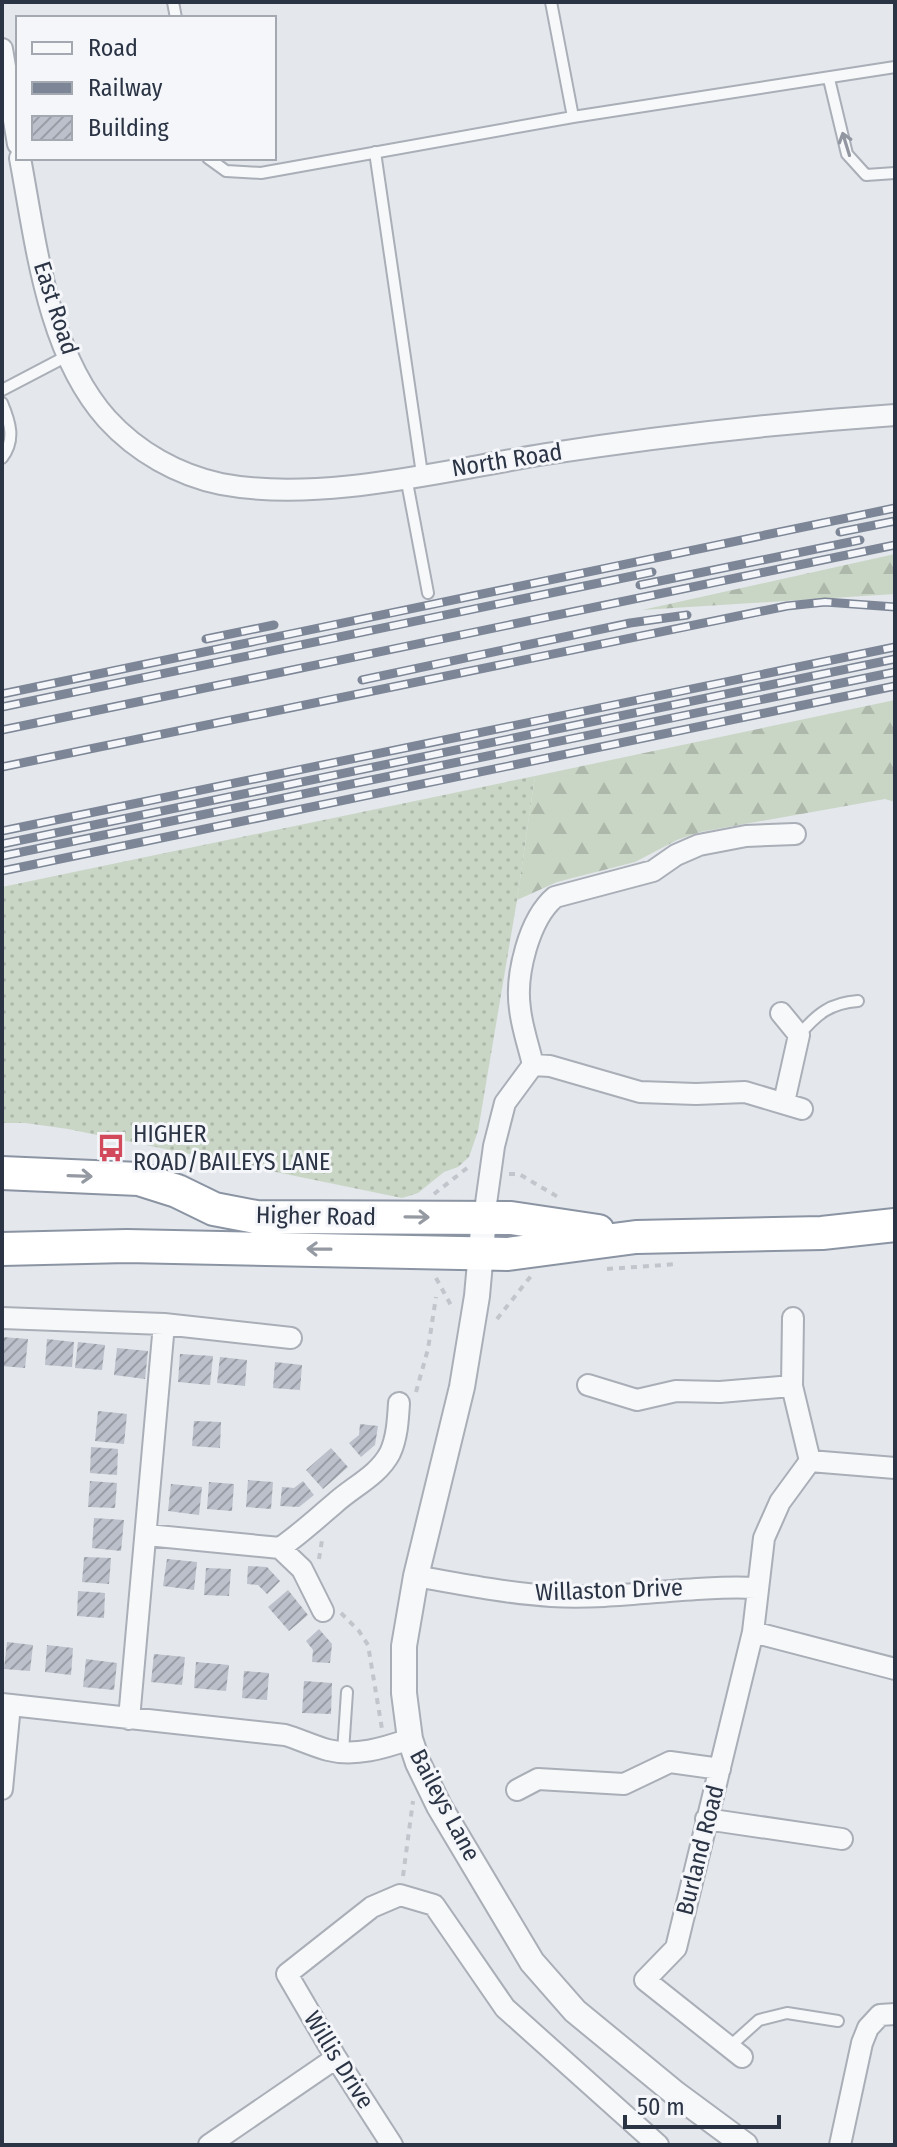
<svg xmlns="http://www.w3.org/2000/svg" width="897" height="2147" viewBox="0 0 897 2147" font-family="'Fira Sans Condensed',sans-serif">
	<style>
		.grass { fill: url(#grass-dots) }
		.forest { fill: url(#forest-firs) }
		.building { fill: url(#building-hatch) }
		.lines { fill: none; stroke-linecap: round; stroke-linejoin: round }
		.service-casing { stroke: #a9aeb7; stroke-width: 14 }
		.minor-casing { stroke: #a9aeb7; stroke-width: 24 }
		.tertiary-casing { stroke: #a9aeb7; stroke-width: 28 }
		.trunk-casing { stroke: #8b94a3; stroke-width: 36 }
		.path { stroke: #c2c5cb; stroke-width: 4; stroke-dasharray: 6 6; stroke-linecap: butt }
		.service { stroke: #f7f8fa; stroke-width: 10 }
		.minor { stroke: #f7f8fa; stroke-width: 20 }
		.tertiary { stroke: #f7f8fa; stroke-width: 24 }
		.trunk { stroke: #fff; stroke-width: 32 }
		.rail-casing { stroke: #7d8696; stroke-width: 9 }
		.rail { stroke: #f4f6f9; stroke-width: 6; stroke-dasharray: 18; stroke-linecap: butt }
		.oneway { stroke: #9196a0 }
		.oneway2 { stroke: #959aa2 }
		.labels { text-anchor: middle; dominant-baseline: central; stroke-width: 6; stroke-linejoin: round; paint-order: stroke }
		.street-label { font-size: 24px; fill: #2b3445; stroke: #f4f6f9 }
		.poi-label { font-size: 24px; fill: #2b3445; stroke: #f4f6f9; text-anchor: start }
	</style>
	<defs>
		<pattern id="grass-dots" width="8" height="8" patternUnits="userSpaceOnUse" patternTransform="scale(2)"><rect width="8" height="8" fill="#c9d6c5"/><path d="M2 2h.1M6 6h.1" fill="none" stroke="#adb8ab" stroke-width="1.8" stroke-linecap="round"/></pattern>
		<pattern id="forest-firs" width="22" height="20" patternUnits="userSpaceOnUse" patternTransform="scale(2)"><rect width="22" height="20" fill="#c9d6c5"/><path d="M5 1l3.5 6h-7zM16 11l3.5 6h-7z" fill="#adb8ab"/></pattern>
		<pattern id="building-hatch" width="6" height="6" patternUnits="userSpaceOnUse" patternTransform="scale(2)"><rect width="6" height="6" fill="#bbc0ca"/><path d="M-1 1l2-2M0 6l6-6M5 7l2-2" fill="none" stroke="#989da6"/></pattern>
	</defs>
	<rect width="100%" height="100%" fill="#e4e7ec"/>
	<path class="grass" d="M 535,776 L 517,900 L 478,1131 L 469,1157 L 458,1167 L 444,1172 L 418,1193 L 402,1198 L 68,1129 L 25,1123 L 2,1123 L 2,887 Z"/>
	<path class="forest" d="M 895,554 L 895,594 L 642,610 Z
		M 895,700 L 895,802 L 885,799 L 700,832 L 677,840 L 635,862 L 557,882 L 517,900 L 535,776 Z"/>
	<path class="building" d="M 2,1337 L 28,1339 L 25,1368 L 2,1366 Z
		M 47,1339 L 74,1342 L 72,1367 L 45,1365 Z
		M 78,1342 L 105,1345 L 102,1370 L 75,1368 Z
		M 117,1348 L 148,1351 L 145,1379 L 114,1375 Z
		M 180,1354 L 213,1356 L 210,1385 L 178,1382 Z
		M 220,1357 L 247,1360 L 245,1386 L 217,1383 Z
		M 275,1362 L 302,1365 L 300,1390 L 273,1388 Z
		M 98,1411 L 127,1414 L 124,1444 L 95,1441 Z
		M 194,1421 L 221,1422 L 220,1448 L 192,1446 Z
		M 360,1424 L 378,1426 L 375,1445 L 361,1457 L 349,1443 L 359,1435 Z
		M 91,1447 L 118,1449 L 117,1475 L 90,1473 Z
		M 331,1448 L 348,1467 L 323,1489 L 306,1470 Z
		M 248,1480 L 273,1482 L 271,1509 L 246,1507 Z
		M 90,1481 L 117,1483 L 115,1508 L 88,1507 Z
		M 303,1481 L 314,1495 L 299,1507 L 280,1506 L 282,1487 L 294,1488 Z
		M 209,1482 L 234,1484 L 232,1511 L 207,1509 Z
		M 171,1484 L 202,1487 L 199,1515 L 168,1511 Z
		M 94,1518 L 124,1520 L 121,1551 L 92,1548 Z
		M 84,1557 L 111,1558 L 109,1584 L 82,1582 Z
		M 167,1559 L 197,1562 L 194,1590 L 163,1586 Z
		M 248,1566 L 267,1567 L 280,1581 L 267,1594 L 258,1585 L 247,1584 Z
		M 206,1568 L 231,1569 L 229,1596 L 204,1595 Z
		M 288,1590 L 308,1615 L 289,1631 L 268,1607 Z
		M 78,1591 L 105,1593 L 104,1618 L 77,1616 Z
		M 319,1629 L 332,1644 L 330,1663 L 312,1662 L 313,1650 L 306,1641 Z
		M 7,1642 L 33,1645 L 30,1671 L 4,1669 Z
		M 47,1645 L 73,1648 L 71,1675 L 45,1672 Z
		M 154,1654 L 185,1657 L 182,1685 L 151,1682 Z
		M 86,1659 L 117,1663 L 114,1690 L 83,1687 Z
		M 196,1662 L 229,1665 L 226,1691 L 194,1688 Z
		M 244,1671 L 269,1673 L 267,1700 L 242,1698 Z
		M 304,1681 L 332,1683 L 331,1714 L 302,1713 Z"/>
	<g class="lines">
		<defs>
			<path id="service" d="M 173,2 L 176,18
				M 551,2 L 573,117
				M 829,79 L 847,154 L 866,175 L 895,173
				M 375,152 L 422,474
				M 208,158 L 226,171 L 261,173 L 573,117 L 895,67
				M 2,390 L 69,355
				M 2,403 C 10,422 16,440 2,458
				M 406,477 L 428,593
				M 799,1035 C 817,1014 830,1003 858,1001
				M 343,1752 L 347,1692
				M 729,2047 L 759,2020 L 787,2013 L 838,2021"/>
			<path id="minor" d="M 2,49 L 18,144
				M 20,158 C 36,243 47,352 107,419 C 137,452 178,475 221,484 C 321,503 446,470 546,454 C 662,436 778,423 895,415
				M 781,1013 L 799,1035 L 784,1102
				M 533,1065 C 529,1047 522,1028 520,1009 C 515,975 529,919 555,897 L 653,871 L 676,855 L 699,845 L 746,836 L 795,834
				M 484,1218 L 494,1146 L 505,1103 L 533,1065 L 550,1066 L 640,1092 L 696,1094 L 745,1092 L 802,1109
				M 2,1318 L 164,1324 L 291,1338
				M 588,1385 L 637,1400 L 676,1391 L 720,1392 L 792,1386
				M 810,1461 L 895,1468
				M 147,1535 L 280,1548 L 302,1569 L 323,1611
				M 280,1548 C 300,1534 316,1519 334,1504 C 352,1487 378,1476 390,1453 C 397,1438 398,1420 399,1403
				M 416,1576 C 461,1584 506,1593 551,1596 C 620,1600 687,1585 756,1588
				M 753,1632 L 895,1669
				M 2,1704 L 285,1735 C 299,1739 313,1746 328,1750 C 355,1757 384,1748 410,1739
				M 129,1719 L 164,1324
				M 2,1789 L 10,1705
				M 517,1790 L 538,1779 L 624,1784 L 670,1762 L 720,1769
				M 706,1819 L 842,1839
				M 742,2057 L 645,1980 L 676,1948 L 753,1632 L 764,1538 L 780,1502 L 810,1461 L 792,1386 L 793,1318
				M 209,2145 L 336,2058
				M 392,2145 L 336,2058 L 287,1974 L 372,1907 L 400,1895 L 434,1905 L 505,2008 L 658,2145
				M 840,2145 L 862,2043 L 868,2028 L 880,2015 L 895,2014"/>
			<path id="tertiary" d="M 484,1218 L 477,1296 L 462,1387 L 416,1576 L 404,1646 L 404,1693 L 410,1739 L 418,1763 L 439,1806 L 532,1962 L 575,2011 L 676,2094 L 745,2145"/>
			<path id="trunk" d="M 2,1173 L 139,1179 L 177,1191 L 214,1209 L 256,1217 L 511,1218 L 598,1231
				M 2,1249 L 127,1246 L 508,1254 L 636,1237 L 822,1233 L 895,1225"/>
		</defs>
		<use href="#service" class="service-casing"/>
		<use href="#minor" class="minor-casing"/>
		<use href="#tertiary" class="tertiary-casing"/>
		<use href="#trunk" class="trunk-casing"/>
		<path class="path" d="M 509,1174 L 519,1174 L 558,1197
			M 434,1194 L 471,1165
			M 607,1269 L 678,1264
			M 436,1278 L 453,1309
			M 497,1319 L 531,1276
			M 416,1392 L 428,1349 L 436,1297
			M 319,1559 L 322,1540
			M 341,1613 L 359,1631 L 368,1645 L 382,1729
			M 403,1876 L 413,1801"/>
		<use href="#service" class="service"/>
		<use href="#minor" class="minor"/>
		<use href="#tertiary" class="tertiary"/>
		<use href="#trunk" class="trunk"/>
		<defs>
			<path id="rail" d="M 840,532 L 895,521
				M 640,585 L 860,540
				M 206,639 L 274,625
				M 362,680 L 630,623 L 687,615
				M 2,694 L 895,508
				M 2,707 L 652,572
				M 2,730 L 895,545
				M 2,767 L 787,606 L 825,602 L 895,607
				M 2,831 L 895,647
				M 2,844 L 895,659
				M 2,856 L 895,672
				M 2,871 L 895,686"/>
		</defs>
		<use href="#rail" class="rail-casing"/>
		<use href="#rail" class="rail"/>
	</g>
	<defs><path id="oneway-shaft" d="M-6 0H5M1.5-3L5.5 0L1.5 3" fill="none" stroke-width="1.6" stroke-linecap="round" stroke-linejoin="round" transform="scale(2)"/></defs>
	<use class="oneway" href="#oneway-shaft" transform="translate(846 144) rotate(-107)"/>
	<g class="oneway2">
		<use href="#oneway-shaft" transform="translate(80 1176) rotate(2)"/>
		<use href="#oneway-shaft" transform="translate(417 1217) rotate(1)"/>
		<use href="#oneway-shaft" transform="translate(319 1249) rotate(-179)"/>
	</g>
	<defs>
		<symbol id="bus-bare" viewBox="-9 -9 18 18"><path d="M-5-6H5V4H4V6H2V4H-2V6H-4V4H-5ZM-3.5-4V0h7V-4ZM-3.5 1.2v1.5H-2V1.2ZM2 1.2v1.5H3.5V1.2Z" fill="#d1495b" stroke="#f4f6f9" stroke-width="2.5" paint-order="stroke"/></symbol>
	</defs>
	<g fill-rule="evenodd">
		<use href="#bus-bare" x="91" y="1128" width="40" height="40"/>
	</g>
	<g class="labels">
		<g class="street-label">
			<text transform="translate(56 308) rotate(72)">East Road</text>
			<text transform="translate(507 460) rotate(-9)">North Road</text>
			<text transform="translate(316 1216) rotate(1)">Higher Road</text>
			<text transform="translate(609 1590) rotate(-2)">Willaston Drive</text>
			<text transform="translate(445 1805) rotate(62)">Baileys Lane</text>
			<text transform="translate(700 1850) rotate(-76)">Burland Road</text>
			<text transform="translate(339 2060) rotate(58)">Willis Drive</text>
		</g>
		<g class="poi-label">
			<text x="133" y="1134">HIGHER<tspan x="133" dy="28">ROAD/BAILEYS LANE</tspan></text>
		</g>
	</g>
	<rect width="897" height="2147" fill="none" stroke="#2b3445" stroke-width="8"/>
	<rect x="16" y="16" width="260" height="144" fill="#f4f6f9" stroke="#a4a8b1" stroke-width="2"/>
	<rect x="32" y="42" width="40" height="12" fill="#f7f8fa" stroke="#a4a8b1" stroke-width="2"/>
	<text x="88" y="56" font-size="24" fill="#2b3445">Road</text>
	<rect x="32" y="82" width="40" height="12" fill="#7d8696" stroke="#a4a8b1" stroke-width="2"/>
	<text x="88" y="96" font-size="24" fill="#2b3445">Railway</text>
	<rect x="32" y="116" width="40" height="24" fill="url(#building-hatch)" stroke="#a4a8b1" stroke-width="2"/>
	<text x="88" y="136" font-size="24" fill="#2b3445">Building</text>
	<path d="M625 2115v12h154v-12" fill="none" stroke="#2b3445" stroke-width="4"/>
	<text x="637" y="2115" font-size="24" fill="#2b3445" stroke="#f4f6f9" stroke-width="6" paint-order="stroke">50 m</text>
</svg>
